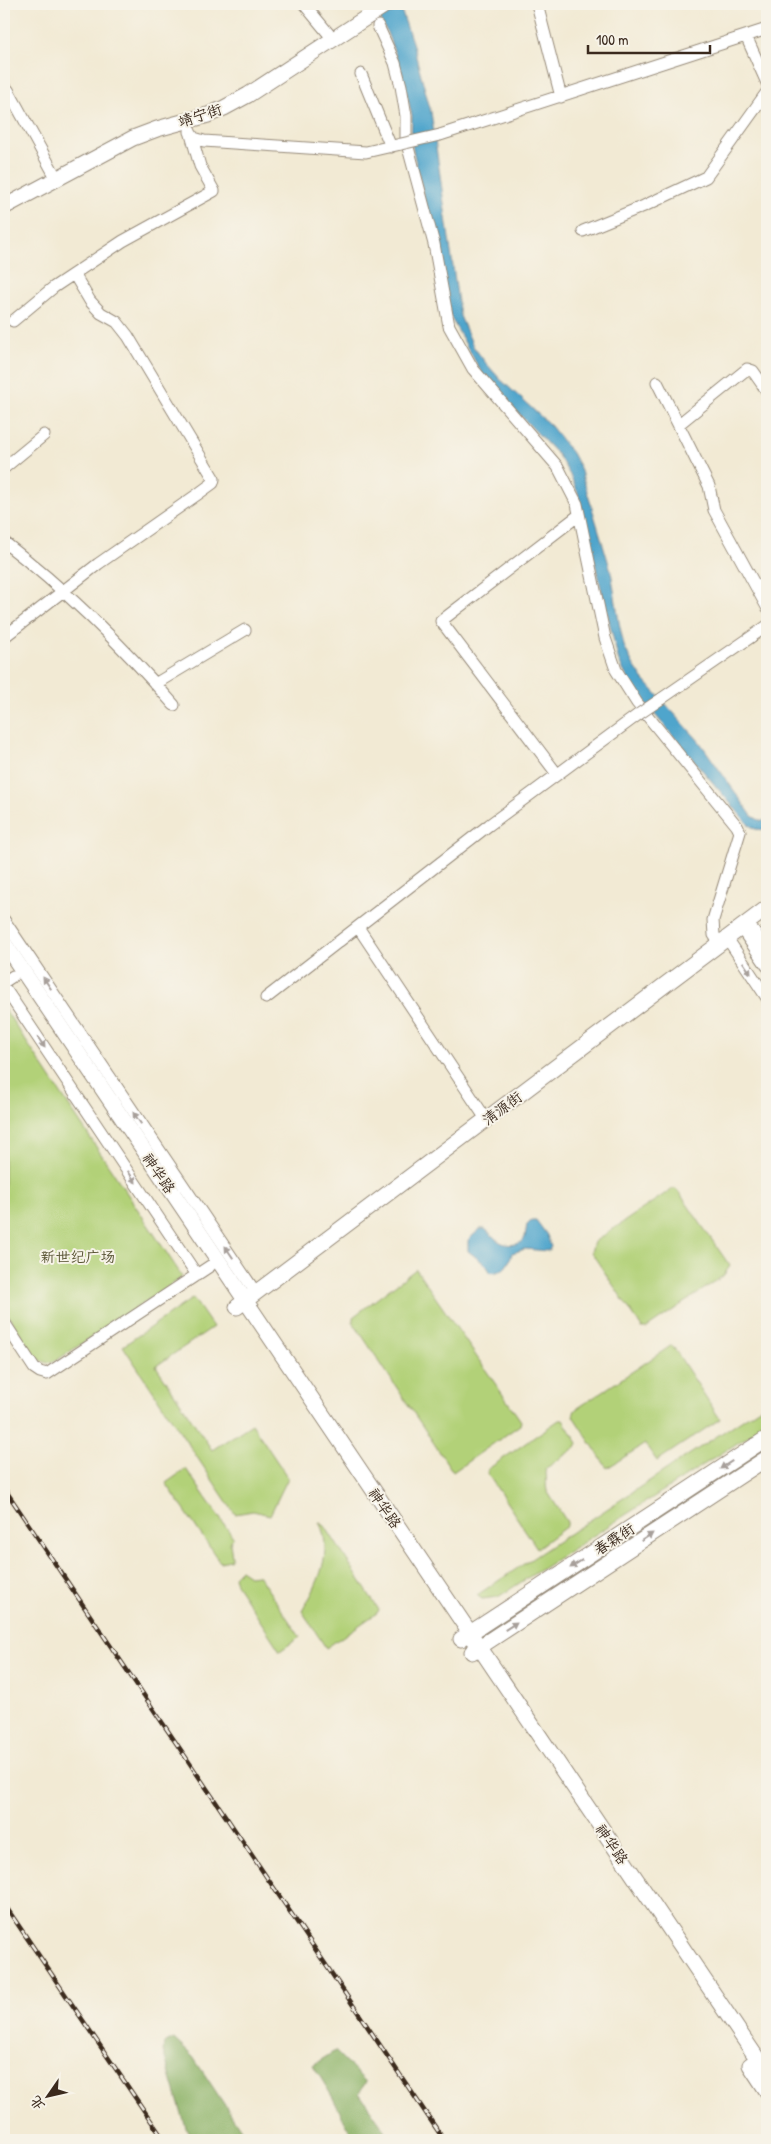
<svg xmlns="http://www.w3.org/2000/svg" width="771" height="2144" viewBox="0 0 771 2144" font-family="'Patrick Hand','LXGW WenKai TC',sans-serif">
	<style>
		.green { fill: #b2d178; stroke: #767e4b }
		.forest { fill: #8db368; stroke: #646e43 }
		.water { fill: #4fa5cc; stroke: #456875 }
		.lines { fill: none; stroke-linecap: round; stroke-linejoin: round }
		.minor-casing { stroke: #968a79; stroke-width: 13 }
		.major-casing { stroke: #968a79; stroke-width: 17 }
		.minor { stroke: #fff; stroke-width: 11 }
		.major { stroke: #fff; stroke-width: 15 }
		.rail-casing { stroke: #3b2a1e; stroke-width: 4.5 }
		.rail { stroke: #f7f3e8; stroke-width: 2.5; stroke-dasharray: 8; stroke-linecap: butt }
		.minor-bridge-casing { stroke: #968a79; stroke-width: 13; stroke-linecap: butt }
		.minor-bridge { stroke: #fff; stroke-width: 11 }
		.oneway { fill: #a79f9a }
		.labels { text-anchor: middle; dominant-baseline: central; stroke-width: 4; stroke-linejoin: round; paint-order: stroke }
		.street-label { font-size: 15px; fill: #3b2a1e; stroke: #f7f3e8 }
		.park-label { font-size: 15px; fill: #595434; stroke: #f7f3e8 }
	</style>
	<rect width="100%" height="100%" fill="#f7f3e8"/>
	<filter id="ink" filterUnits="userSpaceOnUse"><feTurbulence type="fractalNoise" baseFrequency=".02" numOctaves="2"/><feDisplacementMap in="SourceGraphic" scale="10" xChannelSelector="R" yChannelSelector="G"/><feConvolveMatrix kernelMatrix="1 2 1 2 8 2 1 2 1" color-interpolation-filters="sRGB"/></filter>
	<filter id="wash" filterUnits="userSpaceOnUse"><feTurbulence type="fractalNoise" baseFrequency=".0096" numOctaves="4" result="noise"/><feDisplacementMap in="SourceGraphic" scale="20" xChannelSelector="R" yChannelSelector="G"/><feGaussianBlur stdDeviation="1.12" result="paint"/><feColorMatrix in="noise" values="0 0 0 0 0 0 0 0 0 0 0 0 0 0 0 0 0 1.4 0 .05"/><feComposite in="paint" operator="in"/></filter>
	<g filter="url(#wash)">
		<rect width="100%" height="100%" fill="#f2ead4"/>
		<path class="green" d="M 4,1008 L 182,1276 L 180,1279 L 57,1360 L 48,1363 L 38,1360 L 4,1309 Z
			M 672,1189 L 676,1189 L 680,1194 L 730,1266 L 723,1276 L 647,1328 L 642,1328 L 591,1252 L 594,1242 Z
			M 416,1269 L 521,1421 L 520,1425 L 453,1472 L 353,1322 L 353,1317 Z
			M 193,1298 L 213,1327 L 156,1366 L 212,1450 L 252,1424 L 288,1478 L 270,1515 L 253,1511 L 235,1514 L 123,1346 Z
			M 672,1345 L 720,1419 L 657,1461 L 645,1444 L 607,1468 L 573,1416 L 575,1410 Z
			M 767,1403 L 767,1424 L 498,1597 L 482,1599 L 477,1595 Z
			M 559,1420 L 563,1420 L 578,1443 L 576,1447 L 545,1469 C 548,1479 545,1482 547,1491 L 567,1522 L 567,1526 L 537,1548 L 487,1473 L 488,1469 Z
			M 186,1469 L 233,1537 L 230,1543 L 232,1557 L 230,1560 L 220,1562 L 217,1558 L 166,1483 Z
			M 319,1522 L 325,1526 L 379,1610 L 377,1613 L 326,1648 L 302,1611 C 318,1585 334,1551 319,1522 Z
			M 240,1570 L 249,1576 L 258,1575 L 300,1637 L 280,1651 L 236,1584 L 234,1576 Z"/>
		<path class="forest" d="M 174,2039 L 193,2057 L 248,2140 L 193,2140 L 186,2128 L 163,2051 L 164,2044 Z
			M 335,2051 L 366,2082 L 359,2093 L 392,2140 L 354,2140 L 333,2098 L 313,2065 Z"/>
		<path class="water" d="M 369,4 L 399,4 L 412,42 L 431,112 L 460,316 L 473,346 L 485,362 L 500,379 L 551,426 L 572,453 L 580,468 L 611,571 L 619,622 L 624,646 L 633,664 L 643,679 L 699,741 L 752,816 L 761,821 L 767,820 L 767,830 L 755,829 L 748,824 L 646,704 L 629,681 L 619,662 L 578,493 L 570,475 L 558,455 L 484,377 L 451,318 L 411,141 L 412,116 L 401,70 L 386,30 Z
			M 531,1220 L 536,1220 L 547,1235 L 551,1247 L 548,1251 L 525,1249 L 512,1253 C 509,1265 504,1272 491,1273 L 486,1265 L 468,1251 L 468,1240 L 480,1229 L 485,1229 C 496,1238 500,1247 516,1244 C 521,1243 523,1242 525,1237 L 527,1224 Z"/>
	</g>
	<g filter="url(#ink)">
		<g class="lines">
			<defs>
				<path id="minor" d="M 304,4 L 333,39
					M 537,4 L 561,97
					M 378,26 L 395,63 L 401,86 L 406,116 L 406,140 L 434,244 L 449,326 L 473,369 L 558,467 L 577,504 L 605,638 L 616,670 L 637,703 L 737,826 L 740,832 L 713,920 L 714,935 L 720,944
					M 746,36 L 767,83
					M 361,74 L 391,147
					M 4,93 L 8,90 L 57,179
					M 190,132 L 194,138 L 204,141 L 366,152 L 401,144
					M 440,135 L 767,29
					M 583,231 L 644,206 L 706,177 L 767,92
					M 13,321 L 54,287 L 123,241 L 214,191 L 200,166 L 190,131
					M 657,382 L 709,486 L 714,510 L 767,607
					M 679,424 L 747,369 L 753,371 L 767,391
					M 4,468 L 44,435
					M 4,542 C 66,590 123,646 174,705
					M 4,637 L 98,564 L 198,494 L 213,483 L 214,479 L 128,336 L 117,322 L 101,313 L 90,301 L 74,274
					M 155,684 L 245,630
					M 661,699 L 767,626
					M 557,774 L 441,621 L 579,515
					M 4,920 L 256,1293
					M 358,927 L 486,1119
					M 741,928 L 767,966
					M 754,931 L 767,951
					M 727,938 L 767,998
					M 4,982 L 13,976
					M 4,987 L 197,1275
					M 266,998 L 489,825 L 639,714
					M 4,1322 L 34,1368 L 40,1372 L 47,1374 L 210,1266"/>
				<path id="major" d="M 4,207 L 133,138 L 157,129 L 208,115 L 224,108 L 248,95 L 387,4
					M 4,943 L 767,2073
					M 237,1307 L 767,908
					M 461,1639 L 767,1438
					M 472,1652 L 767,1458
					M 750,2065 L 767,2091"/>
			</defs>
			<use href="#minor" class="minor-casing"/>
			<use href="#major" class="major-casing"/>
			<use href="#minor" class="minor"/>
			<use href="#major" class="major"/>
			<defs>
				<path id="rail" d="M 4,1488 L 444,2140
					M 4,1904 L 164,2140"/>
			</defs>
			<use href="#rail" class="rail-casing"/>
			<use href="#rail" class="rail"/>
			<defs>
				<path id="minor-bridge" d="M 401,144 L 440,135
					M 639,714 L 661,699"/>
			</defs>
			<use href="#minor-bridge" class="minor-bridge-casing"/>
			<use href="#minor-bridge" class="minor-bridge"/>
		</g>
		<defs><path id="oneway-solid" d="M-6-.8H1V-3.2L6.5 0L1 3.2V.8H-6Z" transform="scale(1.25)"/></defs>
		<g class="oneway">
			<use href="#oneway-solid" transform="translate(747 968) rotate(56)"/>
			<use href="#oneway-solid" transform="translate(47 983) rotate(-124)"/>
			<use href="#oneway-solid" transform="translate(41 1042) rotate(56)"/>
			<use href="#oneway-solid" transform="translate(137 1118) rotate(-124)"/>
			<use href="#oneway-solid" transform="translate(132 1177) rotate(56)"/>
			<use href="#oneway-solid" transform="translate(229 1252) rotate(-124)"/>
			<use href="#oneway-solid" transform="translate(726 1465) rotate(147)"/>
			<use href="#oneway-solid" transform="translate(647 1537) rotate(-33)"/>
			<use href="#oneway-solid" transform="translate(576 1564) rotate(147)"/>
			<use href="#oneway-solid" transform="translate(511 1626) rotate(-33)"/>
		</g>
	</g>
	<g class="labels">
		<g class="street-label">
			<text transform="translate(200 115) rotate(-18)">靖宁街</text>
			<text transform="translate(502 1108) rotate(-37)">清源街</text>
			<text transform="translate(159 1173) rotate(56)">神华路</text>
			<text transform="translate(385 1508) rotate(56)">神华路</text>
			<text transform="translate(614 1539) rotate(-33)">春霖街</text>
			<text transform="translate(612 1844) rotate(56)">神华路</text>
		</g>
		<g class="park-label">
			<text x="78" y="1256">新世纪广场</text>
		</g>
	</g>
	<rect width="771" height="2144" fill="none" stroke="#f7f3e8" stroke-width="20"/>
	<g transform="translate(48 2096) rotate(236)" stroke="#f7f3e8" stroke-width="4" paint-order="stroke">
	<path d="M0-4L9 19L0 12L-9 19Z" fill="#3b2a1e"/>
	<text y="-8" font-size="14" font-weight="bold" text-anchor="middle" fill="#3b2a1e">北</text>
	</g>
	<path d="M588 45v8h122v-8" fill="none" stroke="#3b2a1e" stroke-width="2.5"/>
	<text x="596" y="45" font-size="15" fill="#3b2a1e" stroke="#f7f3e8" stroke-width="4" paint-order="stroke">100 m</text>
</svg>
